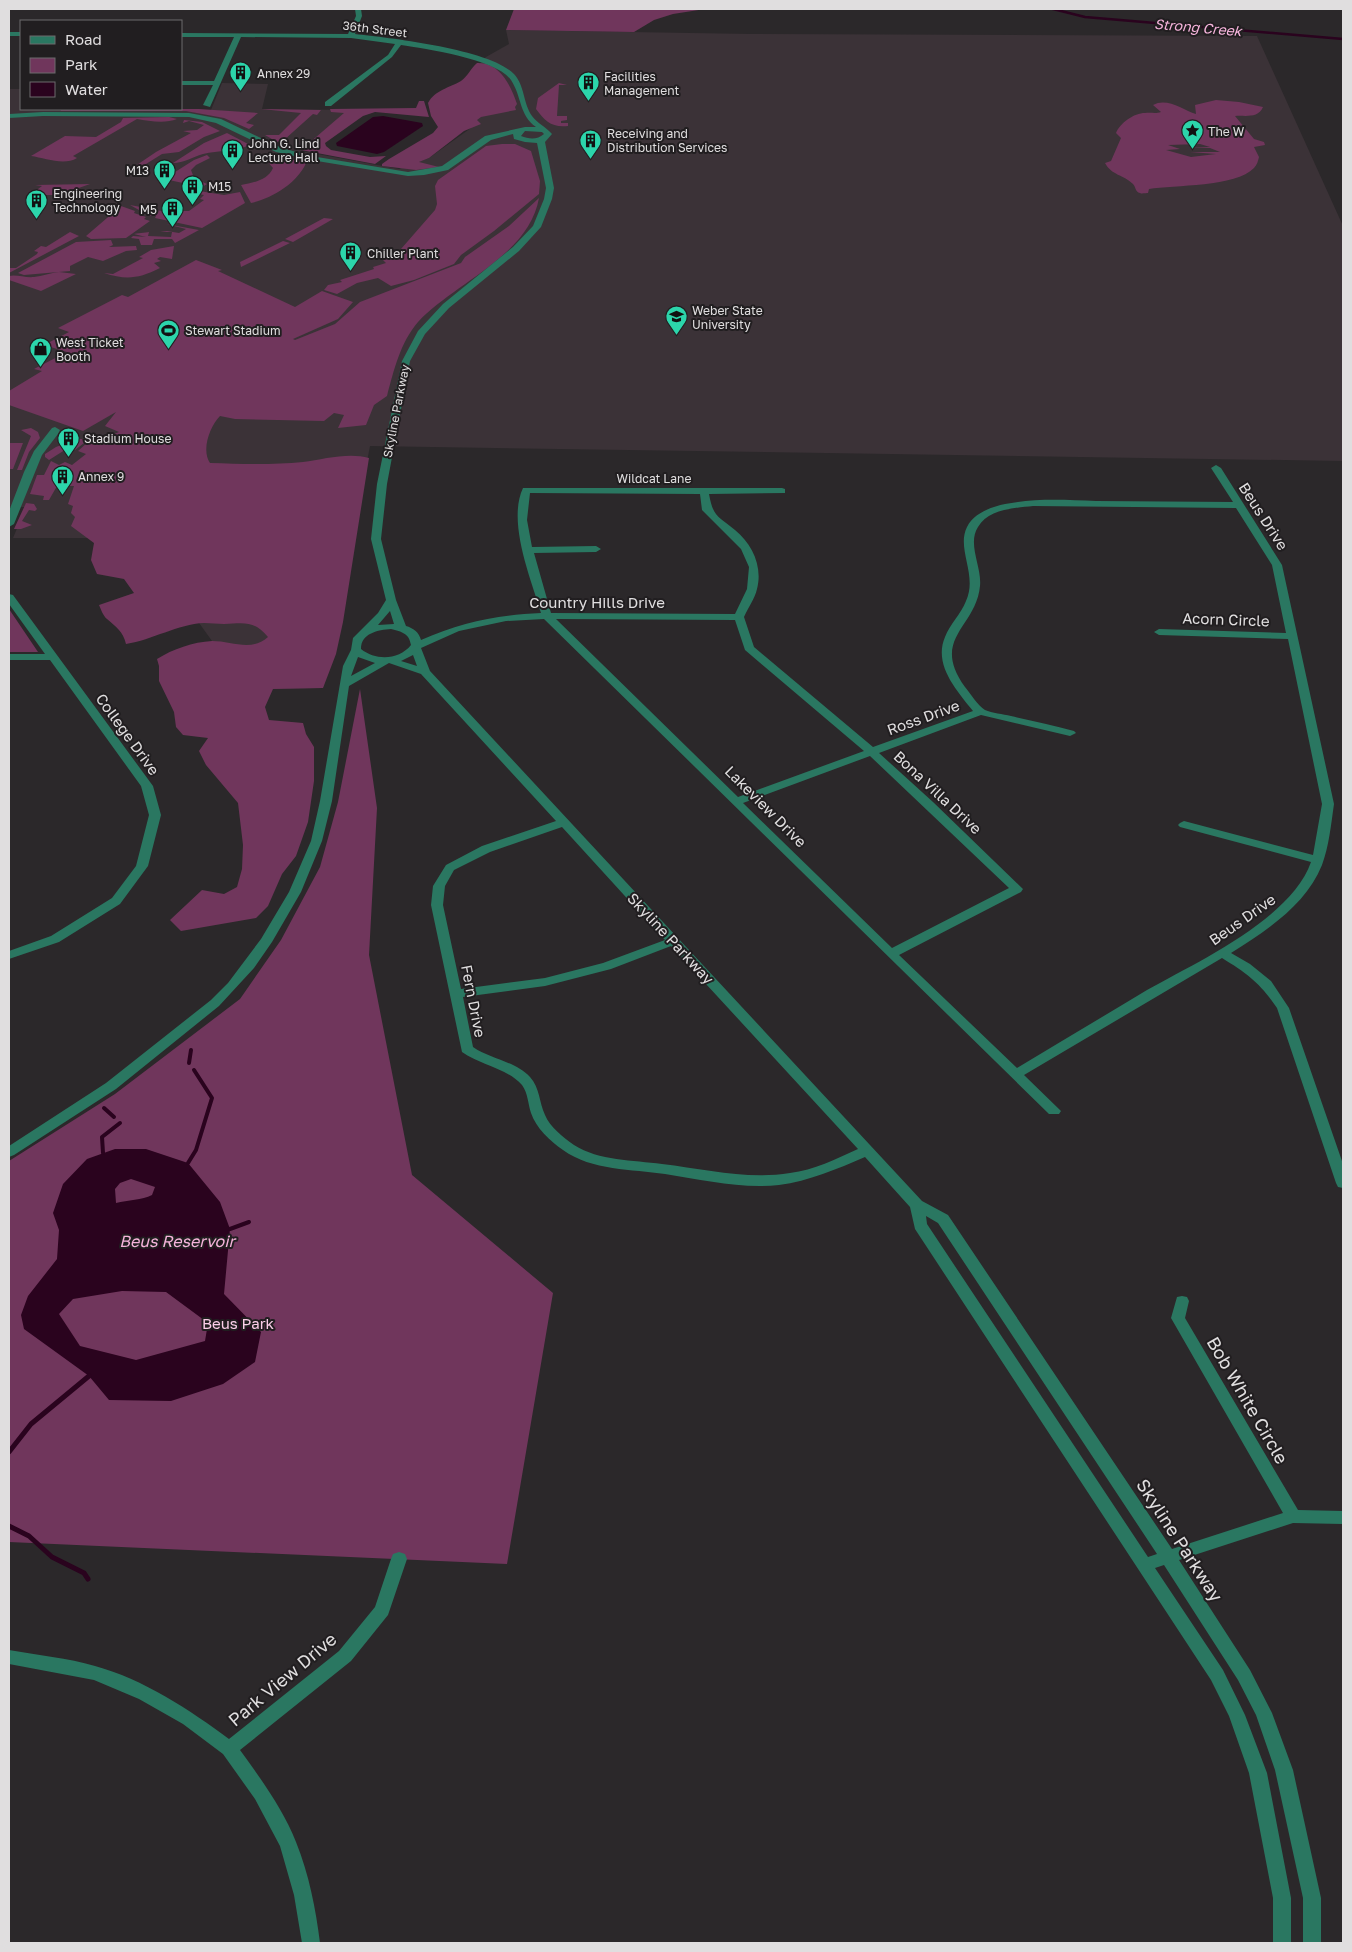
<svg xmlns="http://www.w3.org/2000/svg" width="1352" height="1952" viewBox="0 0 1352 1952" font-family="'Golos Text',sans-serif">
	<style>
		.built { fill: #3b3237 }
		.green { fill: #70365c; fill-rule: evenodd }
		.water { fill: #2a031e; fill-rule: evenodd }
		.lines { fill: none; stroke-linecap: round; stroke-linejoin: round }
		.stream-far2 { stroke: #2a031e; stroke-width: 2.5 }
		.stream-far1 { stroke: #2a031e; stroke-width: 4 }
		.stream { stroke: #2a031e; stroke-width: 5 }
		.minor { fill: #2a7761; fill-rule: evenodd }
		.labels { text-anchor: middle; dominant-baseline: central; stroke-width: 4; stroke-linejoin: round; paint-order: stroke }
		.far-street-label { font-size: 12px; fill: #e0dedf; stroke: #211e20 }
		.far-poi-label { font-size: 12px; fill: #e0dedf; stroke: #211e20; text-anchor: start }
		.far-water-label { font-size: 14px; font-style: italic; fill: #f5b3db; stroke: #211e20 }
		.street-label { font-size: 15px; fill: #e0dedf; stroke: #211e20 }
		.park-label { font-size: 15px; fill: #facde8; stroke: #211e20 }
		.water-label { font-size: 16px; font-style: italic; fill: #f5b3db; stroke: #211e20 }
		.near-street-label { font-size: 18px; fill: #e0dedf; stroke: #211e20 }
	</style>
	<rect width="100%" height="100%" fill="#2b282a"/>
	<path class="built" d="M 506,30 L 751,34 L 1257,36 L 1343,226 L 1343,461 L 370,446 L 323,688 L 273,689 L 208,668 L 212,641 L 138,538 L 13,538 L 26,507 L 9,507 L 9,89 L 21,89 L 21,109 L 211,110 L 222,83 L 268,84 L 262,109 L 352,110 L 301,151 L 399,169 L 429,158 L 478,123 L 462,82 L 486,57 L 509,44 Z"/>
	<path class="green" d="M 514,9 L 705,9 L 673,14 L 654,20 L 634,32 L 506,30 Z
		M 477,63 C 500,62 511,86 517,104 L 515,107 L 516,110 L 481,117 L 477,120 L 481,124 L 464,131 L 429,158 L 419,162 L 439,167 L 416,170 L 382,166 L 382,164 L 389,159 L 433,133 L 438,127 L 431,116 L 428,103 C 435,90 449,88 461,81 C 468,76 471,68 477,63 Z
		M 559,83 L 567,85 L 559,85 L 557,116 L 567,116 L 567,120 L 561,121 L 561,123 L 568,123 L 568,126 C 552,128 545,121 536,109 L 538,98 Z
		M 1216,100 L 1239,102 L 1263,107 C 1258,119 1245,115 1235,116 L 1254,139 L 1264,142 L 1265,145 L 1254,147 L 1259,157 C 1258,161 1257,165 1254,168 C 1236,187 1174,185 1149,189 L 1148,193 C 1147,193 1140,194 1140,193 C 1135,192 1136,187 1133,184 C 1124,175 1111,175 1105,163 L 1111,161 L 1121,138 L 1116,133 C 1120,123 1134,113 1145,113 C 1151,112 1155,114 1161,112 L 1153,105 C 1167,97 1183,110 1196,114 L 1195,105 ZM 1200,144 L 1210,147 L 1189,148 L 1210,148 L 1220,152 L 1190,152 L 1216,154 L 1191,157 L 1166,150 L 1180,149 L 1168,145 Z
		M 419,101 L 424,101 L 429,117 L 375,112 L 363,116 L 325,143 L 326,146 L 331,150 L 370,157 L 386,156 L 375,164 L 301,150 L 344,113 L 331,112 L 330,109 L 416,108 Z
		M 60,109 L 199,109 L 258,113 L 246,123 L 254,125 L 249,129 L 224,118 L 186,111 L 61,111 Z
		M 261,109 L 321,110 L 317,115 L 313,114 L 284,140 L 277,142 L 265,135 L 279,135 L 301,113 Z
		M 169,117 L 177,119 C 165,124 149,121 137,119 L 73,156 L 77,158 C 64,166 45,158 31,156 L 65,136 L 96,137 L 121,122 L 123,118 Z
		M 184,120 L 202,122 L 220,131 L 204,137 L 179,152 L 162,154 L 130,174 L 125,173 L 156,152 L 191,133 L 183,131 L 197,130 L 204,125 L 189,121 L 183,123 Z
		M 227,133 L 250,145 C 234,152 219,150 203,154 C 192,157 184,163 173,163 L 204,143 Z
		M 502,144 L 515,144 L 531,151 L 540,181 L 539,194 L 494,231 L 461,255 L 454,264 L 414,280 L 391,286 L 378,278 L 357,283 L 337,294 L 324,290 L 328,285 L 342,282 L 340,280 L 374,269 L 373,267 L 386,263 L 383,260 L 394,257 L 435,210 L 437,204 L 435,186 L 438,180 L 486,146 Z
		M 207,155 L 210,158 L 196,165 L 191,170 L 194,178 L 207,184 L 202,187 L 164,179 L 194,160 Z
		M 278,156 L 306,163 C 297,184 270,199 251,203 L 241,185 C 253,183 268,180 273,168 L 267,161 Z
		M 90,184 L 59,195 L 38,195 L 38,189 L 42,186 L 35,185 Z
		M 193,190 L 224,195 L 240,192 L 245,203 L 202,228 L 155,218 L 156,216 L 150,216 L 145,213 L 149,211 L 139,210 L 130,205 L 178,214 L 182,211 L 189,211 L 204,200 L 200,199 L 204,195 L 190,192 Z
		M 539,198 C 529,256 454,283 418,322 C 400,343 394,370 387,396 L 374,405 L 366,425 L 338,428 L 344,415 L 334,413 L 324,421 L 235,419 L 220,416 C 210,426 201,450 210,463 C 240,464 273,465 303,462 C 324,459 349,452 369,458 L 343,622 L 336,654 L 323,688 L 273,689 L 265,707 L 269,720 L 303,723 L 306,734 L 314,747 L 314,781 L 308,822 L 296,856 L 282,874 L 268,906 L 256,918 L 181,931 L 170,920 L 202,890 L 224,894 L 237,887 L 242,869 L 243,845 L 238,803 L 206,765 L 199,751 L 208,738 L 183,735 L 176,727 L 174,712 L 159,681 L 159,666 L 157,659 C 173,649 193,642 212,641 C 232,641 251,652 268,637 C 254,620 244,623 224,624 C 217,624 211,623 204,623 C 178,624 152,640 126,644 C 123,631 116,627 107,619 C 103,616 101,609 99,605 L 134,593 L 124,579 L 97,574 L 91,560 L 94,543 L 71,526 L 75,517 L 71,513 L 73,506 L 68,504 L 74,486 L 57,486 L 49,500 L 43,500 L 44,496 L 30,494 L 37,475 L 44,475 L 51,461 L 59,465 L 65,462 L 72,465 L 86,454 L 78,451 L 88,442 L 84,437 L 91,434 L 93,436 L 90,440 L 96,442 L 119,432 L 105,426 L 116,412 L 83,431 L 9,405 L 9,391 L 42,371 L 34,369 L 67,352 L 44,345 L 69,332 L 58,328 L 122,295 L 128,297 L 196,260 L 222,270 L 218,271 L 295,307 L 322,291 L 353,302 L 338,319 L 293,339 L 295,340 L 335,324 L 360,302 L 461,263 L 465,257 L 509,226 Z
		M 121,206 L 135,211 L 134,213 L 146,217 L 144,219 L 150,221 L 126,238 L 91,239 L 86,236 Z
		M 324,218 L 333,219 L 293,242 L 285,239 Z
		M 166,224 L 199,230 L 175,243 L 172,239 L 154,239 L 152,245 L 141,245 L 139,239 L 131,238 L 133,236 L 146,237 L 134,234 C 136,233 146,233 149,232 L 148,236 L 171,237 L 172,232 L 160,232 L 167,231 L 179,233 L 186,229 Z
		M 70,232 L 79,236 L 9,273 L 9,268 L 16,268 L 37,254 L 38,252 L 34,251 L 41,246 L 46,247 Z
		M 111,240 L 113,245 L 109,247 L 136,246 L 137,250 L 126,251 L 103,261 L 88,257 L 70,266 L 70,271 L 24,275 L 18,273 L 76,242 Z
		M 283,241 L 290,243 L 241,267 L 240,262 Z
		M 174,246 L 172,259 L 160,257 L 157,259 L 161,261 L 154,263 L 160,268 C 138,279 126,280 104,273 L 113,274 L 143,258 L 139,257 L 151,250 Z
		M 59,272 L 76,274 L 41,291 L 9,280 L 9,276 C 16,274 25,278 34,277 C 42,276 51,273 59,272 Z
		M 31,428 L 38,432 L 40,438 L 29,452 L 22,470 L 17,470 L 31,436 L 21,430 Z
		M 76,439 L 82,439 L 84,443 L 75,450 L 68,448 L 49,460 L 45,457 L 45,454 L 56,447 Z
		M 9,443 L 23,443 L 13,469 L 9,469 Z
		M 26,503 L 34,504 L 37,509 L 35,511 L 29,510 L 22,521 L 32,525 L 21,529 L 14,529 Z
		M 9,609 L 38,652 L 9,652 Z
		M 360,689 L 377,808 L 369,955 L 412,1175 L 553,1293 L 507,1564 L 9,1542 L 9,1161 L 115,1094 L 240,999 L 281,940 L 320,867 L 338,802 Z"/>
	<path class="water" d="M 383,116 L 422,123 L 423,126 L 384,152 L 377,154 L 337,146 L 336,143 L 373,117 Z
		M 115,1149 L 146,1149 L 188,1163 L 220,1202 L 230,1229 L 224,1294 L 261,1332 L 255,1362 L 223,1384 L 171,1401 L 109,1400 L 89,1376 L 24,1329 L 21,1315 L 28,1296 L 57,1259 L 59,1230 L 53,1213 L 63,1184 L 87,1159 ZM 131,1179 L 155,1187 L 152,1195 C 142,1200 128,1200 116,1203 L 115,1189 L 120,1183 ZM 122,1291 L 166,1292 L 208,1323 L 205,1341 L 136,1360 L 80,1346 L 59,1314 L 73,1299 Z"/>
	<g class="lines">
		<path class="stream-far2" d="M 1053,9 L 1085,17 L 1343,39"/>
		<path class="stream-far1" d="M 189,1063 L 191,1050
			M 104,1108 L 114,1117
			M 103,1153 L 102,1137 L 120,1123
			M 188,1163 L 196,1150 L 212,1098 L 194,1070
			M 230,1229 L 249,1222"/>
		<path class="stream" d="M 9,1452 L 31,1424 L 89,1376
			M 9,1526 L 29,1536 L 52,1557 L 84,1573 L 88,1579"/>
		<path class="minor" d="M 355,9 L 361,9 L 362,16 L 355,34 C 390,38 490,49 514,74 C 525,86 523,103 532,116 C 537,123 546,127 552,134 L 545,142 L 554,188 L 552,199 L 541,227 L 519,251 L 449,308 L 425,334 L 410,361 L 387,484 L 381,539 L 396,600 L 406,626 C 413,628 419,632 421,640 C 462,622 496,615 541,613 C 531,579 507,522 523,488 L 782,488 L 785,489 L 785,493 L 709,494 C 713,517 718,516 735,530 C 752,544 763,566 757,589 C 755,598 748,608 744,617 L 754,647 L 873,747 L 973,711 C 957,691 933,665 945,637 C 950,624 961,614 966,601 C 978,575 956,549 967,527 C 974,513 991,507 1005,504 C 1035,498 1066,500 1096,501 C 1141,501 1187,502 1233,502 L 1211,468 L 1216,465 L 1221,468 L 1282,565 L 1334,804 C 1331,825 1329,846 1322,865 C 1306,905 1266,931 1231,953 L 1250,964 L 1271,981 L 1289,1008 L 1343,1164 L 1343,1188 L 1338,1187 L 1336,1183 L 1277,1008 C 1260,983 1248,974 1222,958 L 1024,1075 L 1061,1111 L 1059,1114 L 1049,1114 L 544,619 L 506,621 L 459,631 L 421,648 L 430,671 L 922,1201 L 948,1215 L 1172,1549 L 1283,1513 L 1171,1318 L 1177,1297 L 1182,1296 L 1187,1297 L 1189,1301 L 1185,1318 L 1298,1510 L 1343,1511 L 1343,1524 L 1293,1523 L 1179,1560 L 1250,1670 L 1272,1713 L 1293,1770 L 1321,1898 L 1321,1943 L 1303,1943 L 1303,1898 L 1275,1770 L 1256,1715 L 1238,1680 L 1164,1565 L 1155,1568 L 1223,1670 L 1245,1715 L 1267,1773 L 1291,1898 L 1291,1943 L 1273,1943 L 1273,1898 L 1249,1773 L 1229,1716 L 1211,1680 L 915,1229 L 910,1207 L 865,1157 C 837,1169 809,1181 779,1185 C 741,1189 703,1180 665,1174 C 632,1169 592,1171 563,1150 C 550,1141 536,1128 531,1113 C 528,1104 528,1093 522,1085 C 507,1068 480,1065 462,1052 L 431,905 L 433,886 L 446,865 L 482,846 L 556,821 L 421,674 L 389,663 L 349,686 L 332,801 L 322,841 L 301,892 L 272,942 L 254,968 L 219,1006 L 116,1089 L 14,1155 L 9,1157 L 9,1146 L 106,1083 L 211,1000 L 228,983 L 261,939 L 289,892 L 311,841 L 320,801 L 343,666 L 351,650 L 353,638 L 378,613 L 386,600 L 371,539 L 377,484 L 402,361 L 418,331 L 443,304 L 513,247 L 533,226 L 544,199 L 546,188 L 537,143 L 525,142 L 514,139 L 513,134 L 491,140 L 448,170 L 424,175 L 408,176 L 311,160 L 276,152 L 216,123 L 189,117 L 43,116 L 9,118 L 9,114 L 43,112 L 189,113 L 221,119 L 282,148 L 311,156 L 408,172 L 442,166 L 485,136 L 525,127 L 536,127 C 519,115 522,97 511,80 C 497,59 426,49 401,45 L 392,57 L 331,106 L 325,106 L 325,102 L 388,55 L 395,44 L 351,38 L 241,37 L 210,107 L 203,105 L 213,85 L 181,85 L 181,81 L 214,81 L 234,37 L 181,37 L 181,33 L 348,34 L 356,16 ZM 525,131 L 542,132 L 544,134 C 537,140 529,139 521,136 ZM 530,493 L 700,494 L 702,510 L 741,549 L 749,567 L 747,589 L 735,614 L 551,613 L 534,553 L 596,552 L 601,549 L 596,546 L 532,547 L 527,520 ZM 1033,506 L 1236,508 L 1272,565 L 1286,633 L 1159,629 L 1154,632 L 1159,635 L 1288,639 L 1322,804 L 1313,855 L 1184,821 L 1180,823 L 1178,825 L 1180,827 L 1311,862 C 1291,919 1197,962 1147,990 C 1104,1016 1060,1042 1017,1068 L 899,955 L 1021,892 L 1023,889 L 933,802 L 879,753 L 981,715 L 1070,736 L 1076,733 L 1074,731 C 1053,725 1032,721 1011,716 C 1003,714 992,713 985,710 C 978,706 970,693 965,687 C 930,638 976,628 980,586 C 982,567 967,544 978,527 C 988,509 1015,508 1033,506 ZM 390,611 L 394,624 L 378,625 ZM 556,619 L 735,620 L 745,650 L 864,751 L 738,797 ZM 391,629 C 402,632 409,633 411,645 C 399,660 376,661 361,649 C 361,633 378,630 391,629 ZM 413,655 L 417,666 L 401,661 ZM 358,657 L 375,663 L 351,676 ZM 870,756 L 1009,888 L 892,948 L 743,803 ZM 562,827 L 665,940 L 603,963 L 545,978 L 461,989 L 443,905 L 445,886 L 454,870 L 490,852 ZM 671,946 L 858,1149 C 836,1159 814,1170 790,1173 C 747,1180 705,1169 662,1164 C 633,1160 599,1161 574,1145 C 563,1137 550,1127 545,1115 C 539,1102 540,1088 530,1077 C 515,1061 490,1059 473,1047 L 463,997 L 545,986 L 611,969 ZM 926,1216 L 938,1223 L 1157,1554 L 1148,1557 L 927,1224 Z
			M 9,32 L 21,32 L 21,36 L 9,36 Z
			M 55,427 L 60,430 L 58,434 L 42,455 L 14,524 L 9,527 L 9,511 L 24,472 L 34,451 L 52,428 Z
			M 9,594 L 13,595 L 153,786 L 161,815 L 148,866 L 120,904 L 59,942 L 9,959 L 9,951 L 51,936 L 112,898 L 136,866 L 149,815 L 141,786 L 50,660 L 9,660 L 9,654 L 45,654 L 9,604 Z
			M 399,1552 L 405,1554 L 407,1559 L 388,1615 L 351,1661 L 240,1750 C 261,1779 283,1809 296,1842 C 309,1874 316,1910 320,1943 L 302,1943 L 294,1895 L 280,1846 L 255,1799 L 223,1754 L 183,1724 L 139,1699 L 94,1680 L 9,1664 L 9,1650 C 37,1655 68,1658 95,1666 C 143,1679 190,1710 229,1739 L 339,1651 L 375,1607 L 391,1559 L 393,1554 Z"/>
	</g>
	<defs>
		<symbol id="building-pin" viewBox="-11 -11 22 30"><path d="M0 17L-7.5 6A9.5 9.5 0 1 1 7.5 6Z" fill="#2cd5ab" stroke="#211e20"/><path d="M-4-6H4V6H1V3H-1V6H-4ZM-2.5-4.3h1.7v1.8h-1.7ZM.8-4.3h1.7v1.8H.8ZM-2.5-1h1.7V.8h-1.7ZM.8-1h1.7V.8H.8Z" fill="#111"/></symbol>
		<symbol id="sight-pin" viewBox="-11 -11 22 30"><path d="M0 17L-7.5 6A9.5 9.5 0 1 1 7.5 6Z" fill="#2cd5ab" stroke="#211e20"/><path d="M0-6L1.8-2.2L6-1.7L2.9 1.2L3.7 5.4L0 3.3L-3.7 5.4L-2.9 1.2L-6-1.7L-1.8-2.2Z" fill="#111"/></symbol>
		<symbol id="university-pin" viewBox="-11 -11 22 30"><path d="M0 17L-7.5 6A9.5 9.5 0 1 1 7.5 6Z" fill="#2cd5ab" stroke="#211e20"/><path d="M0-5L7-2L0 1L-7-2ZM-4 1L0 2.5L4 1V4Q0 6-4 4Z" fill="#111"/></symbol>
		<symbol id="stadium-pin" viewBox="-11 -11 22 30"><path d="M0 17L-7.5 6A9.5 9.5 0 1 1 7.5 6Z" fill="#2cd5ab" stroke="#211e20"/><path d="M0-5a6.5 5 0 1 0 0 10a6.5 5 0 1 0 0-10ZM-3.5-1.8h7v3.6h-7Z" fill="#111"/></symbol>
		<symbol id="shop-pin" viewBox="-11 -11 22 30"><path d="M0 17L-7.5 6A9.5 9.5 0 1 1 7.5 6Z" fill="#2cd5ab" stroke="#211e20"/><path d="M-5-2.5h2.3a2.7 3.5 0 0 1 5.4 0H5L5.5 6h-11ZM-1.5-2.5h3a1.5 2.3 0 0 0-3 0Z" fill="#111"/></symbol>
	</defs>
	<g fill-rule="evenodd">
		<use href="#building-pin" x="228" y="60" width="25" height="34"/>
		<use href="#building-pin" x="576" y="70" width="25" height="34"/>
		<use href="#sight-pin" x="1180" y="118" width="25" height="34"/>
		<use href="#building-pin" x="578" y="128" width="25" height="34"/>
		<use href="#building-pin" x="220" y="138" width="25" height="34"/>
		<use href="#building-pin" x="152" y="158" width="25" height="34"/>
		<use href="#building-pin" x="180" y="174" width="25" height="34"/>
		<use href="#building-pin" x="24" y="188" width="25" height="34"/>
		<use href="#building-pin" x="160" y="196" width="25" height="34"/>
		<use href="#building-pin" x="338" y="240" width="25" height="34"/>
		<use href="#university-pin" x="664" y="304" width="25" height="34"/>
		<use href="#stadium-pin" x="156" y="318" width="25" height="34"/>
		<use href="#shop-pin" x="28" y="336" width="25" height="34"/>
		<use href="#building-pin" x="56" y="426" width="25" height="34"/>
		<use href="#building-pin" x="50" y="464" width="25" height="34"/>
	</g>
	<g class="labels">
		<g class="far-street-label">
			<text transform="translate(375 29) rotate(7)">36th Street</text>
			<text transform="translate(396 411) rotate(-79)">Skyline Parkway</text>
			<text x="654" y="478">Wildcat Lane</text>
		</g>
		<g class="far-poi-label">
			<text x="257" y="73">Annex 29</text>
			<text x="604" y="76">Facilities<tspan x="604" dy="14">Management</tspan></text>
			<text x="1208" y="131">The W</text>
			<text x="607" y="133">Receiving and<tspan x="607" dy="14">Distribution Services</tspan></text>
			<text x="248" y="143">John G. Lind<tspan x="248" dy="14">Lecture Hall</tspan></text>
			<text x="149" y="170" text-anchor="end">M13</text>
			<text x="208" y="186">M15</text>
			<text x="53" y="193">Engineering<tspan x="53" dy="14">Technology</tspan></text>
			<text x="157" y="209" text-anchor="end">M5</text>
			<text x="367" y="253">Chiller Plant</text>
			<text x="692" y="310">Weber State<tspan x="692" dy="14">University</tspan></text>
			<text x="185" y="330">Stewart Stadium</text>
			<text x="56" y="342">West Ticket<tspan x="56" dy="14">Booth</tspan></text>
			<text x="84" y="438">Stadium House</text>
			<text x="78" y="476">Annex 9</text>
		</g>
		<g class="far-water-label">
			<text transform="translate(1198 27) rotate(5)">Strong Creek</text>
		</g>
		<g class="street-label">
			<text transform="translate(1264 516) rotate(57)">Beus Drive</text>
			<text x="597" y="602">Country Hills Drive</text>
			<text transform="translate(1226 619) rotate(2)">Acorn Circle</text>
			<text transform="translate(923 717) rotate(-20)">Ross Drive</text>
			<text transform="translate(128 734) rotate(54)">College Drive</text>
			<text transform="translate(938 792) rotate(43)">Bona Villa Drive</text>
			<text transform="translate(766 806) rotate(45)">Lakeview Drive</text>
			<text transform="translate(1242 919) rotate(-35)">Beus Drive</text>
			<text transform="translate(671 938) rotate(47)">Skyline Parkway</text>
			<text transform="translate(474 1001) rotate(79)">Fern Drive</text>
		</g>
		<g class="park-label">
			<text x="238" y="1323">Beus Park</text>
		</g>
		<g class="water-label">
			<text x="177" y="1241">Beus Reservoir</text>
		</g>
		<g class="near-street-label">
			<text transform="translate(1248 1400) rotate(60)">Bob White Circle</text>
			<text transform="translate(1180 1540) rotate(57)">Skyline Parkway</text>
			<text transform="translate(282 1679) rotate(-40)">Park View Drive</text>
		</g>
	</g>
	<rect width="1352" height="1952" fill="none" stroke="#e0dedf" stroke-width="20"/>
	<rect x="20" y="20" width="162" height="90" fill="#211e20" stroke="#6d6b6c"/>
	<rect x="30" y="36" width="25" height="8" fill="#2a7761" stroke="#6d6b6c"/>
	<text x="65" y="45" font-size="15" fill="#e0dedf">Road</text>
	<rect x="30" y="58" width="25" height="15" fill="#70365c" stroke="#6d6b6c"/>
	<text x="65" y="70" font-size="15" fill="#e0dedf">Park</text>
	<rect x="30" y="82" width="25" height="15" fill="#2a031e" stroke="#6d6b6c"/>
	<text x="65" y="95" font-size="15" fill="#e0dedf">Water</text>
</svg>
